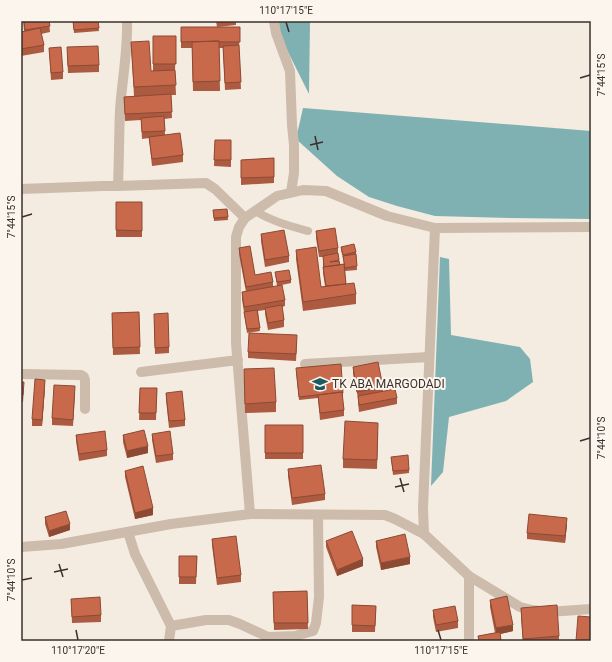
<svg xmlns="http://www.w3.org/2000/svg" width="612" height="662" viewBox="0 0 612 662" font-family="Roboto,sans-serif">
	<style>
		.water { fill: #7fb0b2 }
		.lines { fill: none; stroke-linecap: round; stroke-linejoin: round }
		.service { stroke: #cdbbac; stroke-width: 8 }
		.minor { stroke: #cdbbac; stroke-width: 10 }
		.tertiary { stroke: #cdbbac; stroke-width: 10 }
		.wall { fill: #ac5a40 }
		.shaded-wall { fill: #8c4a34 }
		.building { fill: #c8694b; stroke: #8c4a34 }
		.ticks { fill: none; stroke: #3b302b; stroke-width: 1.5 }
		.labels { text-anchor: middle; dominant-baseline: central; stroke-width: 4; stroke-linejoin: round; paint-order: stroke }
		.poi-label { font-size: 12px; fill: #3b302b; stroke: #fbf5ee; text-anchor: start }
		.neatline { fill: none; stroke: #3b302b; stroke-width: 1.5 }
		.ticks-label { font-size: 10px; text-anchor: middle; fill: #3b302b }
	</style>
	<rect width="100%" height="100%" fill="#f4ebe1"/>
	<path class="water" d="M 276,21 L 310,21 L 309,94 L 276,28 Z
		M 303,108 L 591,131 L 591,219 L 510,218 L 435,216 L 397,206 L 369,197 L 337,176 L 296,139 Z
		M 440,257 L 449,259 L 451,335 L 520,347 L 530,359 L 533,382 L 506,401 L 449,417 L 443,472 L 431,486 Z"/>
	<g class="lines">
		<path class="service" d="M 255,211 C 271,221 290,226 308,231"/>
		<path class="minor" d="M 127,21 C 128,51 122,80 120,110 C 119,135 119,161 118,186 L 206,183 L 215,189 L 245,218 L 239,227 L 236,237 L 236,343 L 250,514
			M 274,21 L 276,33 L 290,71 L 292,125 L 294,145 L 294,173 L 291,192
			M 21,189 L 103,186 L 118,186
			M 245,218 L 277,196 L 303,190 L 326,191 L 387,216 L 435,228 L 591,227
			M 305,364 L 429,357
			M 141,372 L 238,360
			M 21,374 L 81,375 L 84,377 L 85,380 L 85,409
			M 128,532 L 135,554 L 171,626
			M 424,534 L 423,508 L 435,228
			M 469,576 L 469,641
			M 169,641 L 171,626 L 206,620 L 229,620 L 240,624 L 268,637 L 295,636 L 313,631 L 316,623 L 319,597 L 318,515"/>
		<path class="tertiary" d="M 21,547 L 61,544 L 171,524 L 250,514 L 385,515 L 395,519 L 424,534 L 469,576 L 520,607 L 532,610 L 548,612 L 591,609"/>
	</g>
	<path class="wall" d="M 23,21 L 49,21 L 50,32 L 41,34 L 44,45 L 44,52 L 21,56 L 21,32 L 24,31 Z
		M 73,21 L 98,21 L 99,31 L 74,33 Z
		M 216,21 L 236,21 L 236,25 L 217,27 Z
		M 181,27 L 240,27 L 239,48 L 241,89 L 225,90 L 223,48 L 219,48 L 220,91 L 193,91 L 192,48 L 181,48 Z
		M 153,36 L 176,36 L 175,71 L 176,95 L 171,95 L 172,118 L 164,119 L 165,135 L 183,155 L 183,162 L 152,166 L 149,138 L 142,139 L 141,120 L 125,121 L 124,97 L 134,96 L 131,42 L 151,71 L 160,71 L 153,71 Z
		M 49,48 L 63,72 L 63,79 L 51,80 Z
		M 67,54 L 99,65 L 99,72 L 68,73 Z
		M 215,140 L 231,140 L 231,167 L 214,166 Z
		M 274,158 L 274,183 L 241,185 L 241,160 Z
		M 116,202 L 142,202 L 142,237 L 116,237 Z
		M 227,209 L 228,220 L 214,221 L 213,210 Z
		M 316,231 L 338,248 L 338,254 L 340,265 L 344,264 L 343,258 L 341,250 L 341,247 L 356,252 L 357,270 L 345,271 L 346,284 L 356,294 L 356,304 L 303,311 L 296,259 L 296,250 L 321,287 L 325,286 L 323,273 L 323,257 L 319,257 L 316,238 Z
		M 261,234 L 289,256 L 289,262 L 265,267 L 261,241 Z
		M 239,248 L 255,275 L 273,282 L 273,287 L 285,300 L 285,306 L 282,307 L 284,320 L 284,327 L 268,330 L 265,314 L 265,310 L 258,311 L 260,331 L 247,333 L 242,299 L 242,292 L 246,292 L 239,254 Z
		M 275,272 L 291,280 L 291,283 L 277,286 Z
		M 139,312 L 140,354 L 113,355 L 112,313 Z
		M 154,320 L 169,347 L 169,353 L 155,354 Z
		M 297,342 L 296,361 L 248,358 L 248,352 Z
		M 353,367 L 383,387 L 383,391 L 397,398 L 397,404 L 359,412 L 358,403 L 358,398 L 353,374 Z
		M 244,369 L 276,402 L 276,412 L 245,413 Z
		M 296,371 L 343,393 L 343,396 L 342,396 L 344,410 L 344,416 L 320,420 L 318,398 L 299,400 Z
		M 21,382 L 24,389 L 23,402 L 21,402 Z
		M 45,387 L 42,426 L 32,426 L 32,419 Z
		M 140,388 L 157,388 L 156,420 L 139,420 Z
		M 75,393 L 73,426 L 52,425 L 52,418 Z
		M 166,393 L 185,420 L 185,426 L 169,428 L 166,399 Z
		M 265,425 L 303,425 L 303,459 L 265,459 Z
		M 378,432 L 377,469 L 343,468 L 343,459 Z
		M 152,434 L 173,454 L 173,460 L 156,463 L 152,440 Z
		M 76,435 L 107,450 L 107,456 L 79,461 L 76,441 Z
		M 123,435 L 148,453 L 127,458 L 123,442 Z
		M 391,457 L 409,470 L 409,473 L 393,475 Z
		M 288,469 L 325,494 L 325,500 L 292,505 L 288,476 Z
		M 125,471 L 153,515 L 135,519 L 125,477 Z
		M 45,517 L 70,530 L 49,537 L 45,524 Z
		M 567,524 L 565,543 L 527,539 L 527,533 Z
		M 212,539 L 241,575 L 241,582 L 217,585 L 212,545 Z
		M 326,541 L 363,566 L 337,576 L 326,547 Z
		M 376,541 L 410,564 L 381,570 L 376,547 Z
		M 179,556 L 197,556 L 196,584 L 179,584 Z
		M 307,591 L 308,629 L 274,630 L 273,592 Z
		M 71,599 L 101,615 L 101,622 L 72,623 Z
		M 490,600 L 513,631 L 500,634 L 501,641 L 478,641 L 478,636 L 495,633 L 490,607 Z
		M 352,605 L 376,606 L 375,632 L 352,632 Z
		M 521,608 L 559,636 L 559,641 L 523,641 L 521,617 Z
		M 433,610 L 458,621 L 458,628 L 436,632 L 433,617 Z"/>
	<path class="shaded-wall" d="M 45,380 L 45,387 L 42,426 L 42,420 Z
		M 148,446 L 148,453 L 127,458 L 127,451 Z
		M 153,508 L 153,515 L 135,519 L 135,513 Z
		M 567,518 L 567,524 L 565,543 L 565,536 Z
		M 70,524 L 70,530 L 49,537 L 49,531 Z
		M 410,557 L 410,564 L 381,570 L 381,563 Z
		M 363,559 L 363,566 L 337,576 L 337,570 Z
		M 513,625 L 513,631 L 496,635 L 496,628 Z"/>
	<path class="building" d="M 24,21 L 49,21 L 50,26 L 25,30 Z
		M 73,21 L 98,21 L 99,28 L 74,30 Z
		M 181,27 L 240,27 L 240,42 L 219,42 L 219,41 L 181,42 Z
		M 40,28 L 44,45 L 21,49 L 21,32 Z
		M 153,36 L 176,36 L 176,64 L 153,64 Z
		M 149,41 L 151,71 L 175,70 L 176,85 L 134,87 L 131,42 Z
		M 219,41 L 220,81 L 193,82 L 192,42 Z
		M 239,45 L 241,82 L 225,83 L 223,46 Z
		M 98,46 L 99,65 L 68,66 L 67,47 Z
		M 61,47 L 63,72 L 51,73 L 49,48 Z
		M 171,94 L 172,112 L 125,114 L 124,97 Z
		M 164,116 L 165,131 L 142,132 L 141,118 Z
		M 180,133 L 183,155 L 152,159 L 149,137 Z
		M 215,140 L 231,140 L 231,160 L 214,160 Z
		M 274,158 L 274,177 L 241,178 L 241,160 Z
		M 116,202 L 142,202 L 142,231 L 116,230 Z
		M 227,209 L 228,217 L 214,218 L 213,210 Z
		M 335,228 L 338,248 L 319,251 L 316,231 Z
		M 284,230 L 289,256 L 265,260 L 261,234 Z
		M 354,244 L 356,252 L 343,255 L 341,247 Z
		M 250,246 L 255,275 L 271,272 L 273,282 L 246,287 L 239,248 Z
		M 316,247 L 321,287 L 354,283 L 356,294 L 303,302 L 296,250 Z
		M 338,253 L 339,260 L 330,262 L 339,261 L 340,265 L 324,267 L 323,256 Z
		M 356,254 L 357,266 L 345,268 L 343,256 Z
		M 344,264 L 346,284 L 326,286 L 323,267 Z
		M 289,270 L 291,280 L 277,282 L 275,272 Z
		M 282,285 L 285,300 L 244,307 L 242,292 Z
		M 282,305 L 284,320 L 268,323 L 265,308 Z
		M 257,310 L 260,328 L 247,329 L 244,312 Z
		M 139,312 L 140,347 L 113,348 L 112,313 Z
		M 168,313 L 169,347 L 155,348 L 154,314 Z
		M 249,333 L 297,335 L 296,354 L 248,352 Z
		M 378,362 L 383,387 L 357,392 L 353,367 Z
		M 341,364 L 343,393 L 342,393 L 342,392 L 299,397 L 296,368 Z
		M 274,368 L 276,402 L 245,404 L 244,369 Z
		M 35,379 L 45,380 L 42,420 L 32,419 Z
		M 21,382 L 24,382 L 23,395 L 21,395 Z
		M 54,385 L 75,386 L 73,420 L 52,418 Z
		M 140,388 L 157,388 L 156,413 L 139,413 Z
		M 395,389 L 397,398 L 359,405 L 358,396 Z
		M 182,391 L 185,420 L 169,421 L 166,393 Z
		M 342,392 L 344,410 L 320,413 L 318,395 Z
		M 345,421 L 378,423 L 377,460 L 343,459 Z
		M 265,425 L 303,425 L 303,453 L 265,453 Z
		M 144,430 L 148,446 L 127,451 L 123,435 Z
		M 105,431 L 107,450 L 79,454 L 76,435 Z
		M 170,431 L 173,454 L 156,456 L 152,434 Z
		M 408,455 L 409,470 L 393,471 L 391,457 Z
		M 321,465 L 325,494 L 292,498 L 288,469 Z
		M 143,466 L 153,508 L 135,513 L 125,471 Z
		M 66,511 L 70,524 L 49,531 L 45,517 Z
		M 529,514 L 567,518 L 565,536 L 527,533 Z
		M 352,531 L 363,559 L 337,570 L 326,541 Z
		M 405,534 L 410,557 L 381,563 L 376,541 Z
		M 236,536 L 241,575 L 217,578 L 212,539 Z
		M 179,556 L 197,556 L 196,577 L 179,577 Z
		M 307,591 L 308,623 L 274,623 L 273,592 Z
		M 507,596 L 513,625 L 496,628 L 490,600 Z
		M 100,597 L 101,615 L 72,617 L 71,599 Z
		M 352,605 L 376,606 L 375,626 L 352,625 Z
		M 557,605 L 559,636 L 523,639 L 521,608 Z
		M 455,606 L 458,621 L 436,625 L 433,610 Z
		M 578,616 L 591,617 L 591,641 L 576,641 Z
		M 500,632 L 501,641 L 479,641 L 478,636 Z"/>
	<path class="ticks" d="M 286,22 L 289,32M 580,78 L 590,75M 315,136 L 318,150M 310,145 L 323,142M 22,217 L 32,214M 580,441 L 590,438M 400,478 L 404,492M 395,487 L 409,484M 59,564 L 63,577M 54,572 L 68,569M 22,580 L 32,578M 76,630 L 78,640M 438,630 L 441,640"/>
	<defs>
		<symbol id="school-bare" viewBox="-9 -9 18 18"><path d="M0-5L7-2L0 1L-7-2ZM-4 1L0 2.5L4 1V4Q0 6-4 4Z" fill="#1f5a5e" stroke="#fbf5ee" stroke-width="2.5" paint-order="stroke"/></symbol>
	</defs>
	<g fill-rule="evenodd">
		<use href="#school-bare" x="309" y="373" width="22" height="22"/>
	</g>
	<g class="labels">
		<g class="poi-label">
			<text x="332" y="384">TK ABA MARGODADI</text>
		</g>
	</g>
	<rect width="612" height="662" fill="none" stroke="#fbf5ee" stroke-width="44"/>
	<rect x="22" y="22" width="568" height="618" class="neatline"/>
	<g class="ticks-label">
		<text x="286" y="14">110°17'15"E</text>
		<text transform="translate(601 75) rotate(-90)" y="4">7°44'15"S</text>
		<text transform="translate(11 217) rotate(-90)" y="4">7°44'15"S</text>
		<text transform="translate(601 438) rotate(-90)" y="4">7°44'10"S</text>
		<text transform="translate(11 580) rotate(-90)" y="4">7°44'10"S</text>
		<text x="78" y="654">110°17'20"E</text>
		<text x="441" y="654">110°17'15"E</text>
	</g>
</svg>
